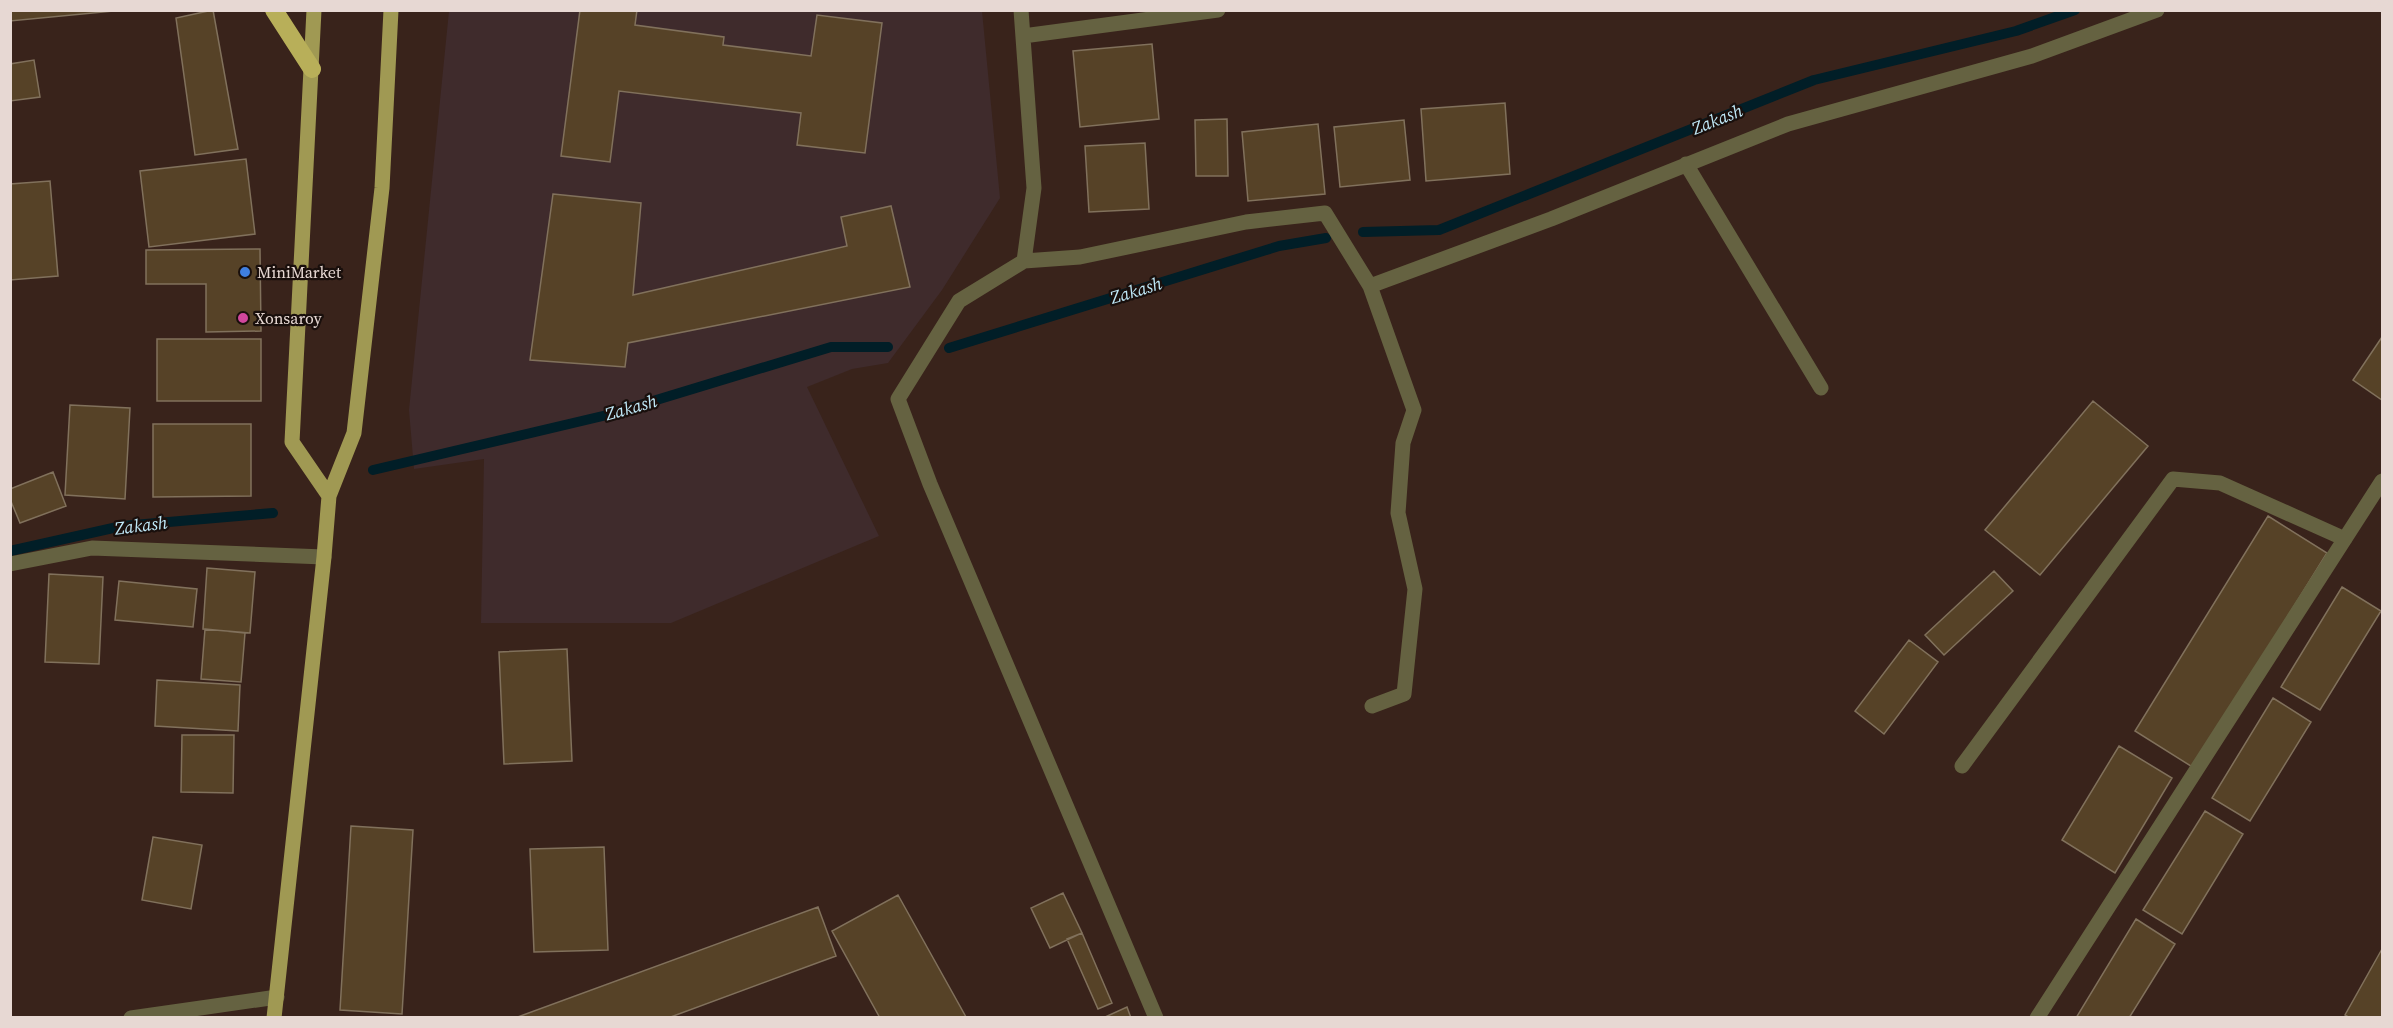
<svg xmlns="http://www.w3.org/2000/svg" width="2393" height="1028" viewBox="0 0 2393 1028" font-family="'Source Serif 4',serif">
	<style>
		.education { fill: #3f2b2c }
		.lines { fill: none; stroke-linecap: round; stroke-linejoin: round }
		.stream { stroke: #011e27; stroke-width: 10 }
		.building { fill: #564227; stroke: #81715c; stroke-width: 1.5 }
		.minor { stroke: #656241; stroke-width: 15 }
		.major { stroke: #a09953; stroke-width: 15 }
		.highway { stroke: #b8af59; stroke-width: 18 }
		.shop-dot { fill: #3f7fe0; stroke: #190f0c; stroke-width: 2 }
		.hotel-dot { fill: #d1479c; stroke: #190f0c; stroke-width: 2 }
		.labels { text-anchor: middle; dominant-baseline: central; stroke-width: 4.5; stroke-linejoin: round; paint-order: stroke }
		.poi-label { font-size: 16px; fill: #e7d8d3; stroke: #190f0c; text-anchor: start }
		.water-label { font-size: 18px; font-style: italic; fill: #c0e9f8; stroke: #190f0c }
	</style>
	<rect width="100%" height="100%" fill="#39231b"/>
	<path class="education" d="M 449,11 L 982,11 L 1000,198 L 942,290 L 888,363 L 852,369 L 807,387 L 879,536 L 671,623 L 481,623 L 484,459 L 414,469 L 409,410 Z"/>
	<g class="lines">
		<path class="stream" d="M 1363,232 L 1439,230 L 1814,80 L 2016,31 L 2075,10
			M 949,348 L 1279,246 L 1326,238
			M 373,470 L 607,415 L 831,347 L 888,347
			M 10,551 L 122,526 L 273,513"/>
	</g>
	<path class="building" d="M 10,10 L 124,10 L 10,21 Z
		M 213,10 L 238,149 L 195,155 L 176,18 Z
		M 580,10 L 637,10 L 635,25 L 724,37 L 723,45 L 811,56 L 817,15 L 882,23 L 865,153 L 797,145 L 801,113 L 619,91 L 610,162 L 561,156 Z
		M 1152,44 L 1159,119 L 1080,127 L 1073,51 Z
		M 34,60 L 40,97 L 10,101 L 10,64 Z
		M 1505,103 L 1510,174 L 1426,181 L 1421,109 Z
		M 1227,119 L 1228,176 L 1196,176 L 1195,120 Z
		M 1404,120 L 1410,180 L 1340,187 L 1334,127 Z
		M 1318,124 L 1325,194 L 1248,201 L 1242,132 Z
		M 1145,143 L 1149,209 L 1089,212 L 1085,146 Z
		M 246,159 L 255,234 L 149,247 L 140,171 Z
		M 50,181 L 58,276 L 10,280 L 10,184 Z
		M 553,194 L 641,203 L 633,295 L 847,246 L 841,217 L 891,206 L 910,287 L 628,343 L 625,367 L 530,360 Z
		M 260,249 L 261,331 L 206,332 L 206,284 L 146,284 L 146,250 Z
		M 2382,337 L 2382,400 L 2353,380 Z
		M 157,339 L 261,339 L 261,401 L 157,401 Z
		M 2093,401 L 2148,446 L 2040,575 L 1985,530 Z
		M 70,405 L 130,408 L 125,499 L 65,495 Z
		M 153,424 L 251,424 L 251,496 L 153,497 Z
		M 53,472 L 66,506 L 20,523 L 10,499 L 10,489 Z
		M 2268,516 L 2327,553 L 2194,768 L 2135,731 Z
		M 207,568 L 255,572 L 250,633 L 203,629 Z
		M 1994,571 L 2013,591 L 1944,655 L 1925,635 Z
		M 49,574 L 103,577 L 99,664 L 45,662 Z
		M 119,581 L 197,589 L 193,627 L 115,620 Z
		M 2342,587 L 2381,611 L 2320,710 L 2281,687 Z
		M 205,629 L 245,633 L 241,682 L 201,679 Z
		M 1909,640 L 1938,662 L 1884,734 L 1855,711 Z
		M 567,649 L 572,761 L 504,764 L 499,652 Z
		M 157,680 L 240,685 L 238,731 L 155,726 Z
		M 2273,698 L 2311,722 L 2250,821 L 2212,798 Z
		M 182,735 L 234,735 L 233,793 L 181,792 Z
		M 2119,746 L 2172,778 L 2115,873 L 2062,840 Z
		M 2205,811 L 2243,834 L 2182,934 L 2143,910 Z
		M 351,826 L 413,830 L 402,1014 L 340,1010 Z
		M 153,837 L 202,845 L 191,909 L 142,900 Z
		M 604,847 L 608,950 L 534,952 L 530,849 Z
		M 1063,893 L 1082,933 L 1050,948 L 1031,908 Z
		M 898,895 L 966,1017 L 880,1018 L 832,931 Z
		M 818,907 L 836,956 L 668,1018 L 515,1018 Z
		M 2136,919 L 2175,944 L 2129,1018 L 2076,1018 Z
		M 1082,933 L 1112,1003 L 1098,1009 L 1067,939 Z
		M 2382,949 L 2382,1018 L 2350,1018 L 2345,1015 Z
		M 1127,1007 L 1131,1018 L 1103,1018 Z"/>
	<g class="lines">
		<path class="minor" d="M 1021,10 L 1034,188 L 1024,261
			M 1023,36 L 1218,10
			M 1686,164 L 1821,388
			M 1370,286 L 1414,410 L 1403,443 L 1398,513 L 1415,589 L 1404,694 L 1372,706
			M 10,564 L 92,548 L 324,557
			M 1962,766 L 2173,479 L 2220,483 L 2345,539
			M 131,1018 L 277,997
			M 1156,1018 L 930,484 L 898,399 L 959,301 L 1024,261 L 1080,257 L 1246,222 L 1325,213 L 1370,286 L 1551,219 L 1788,124 L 2032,56 L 2157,10
			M 2037,1018 L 2382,481"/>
		<path class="major" d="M 314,10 L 292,442 L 329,496
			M 274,1018 L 324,557 L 329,496 L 354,433 L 382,188 L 391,10"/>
		<path class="highway" d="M 274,10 L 312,69"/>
	</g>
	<circle class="shop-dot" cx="245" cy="272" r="6"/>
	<circle class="hotel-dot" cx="243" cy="318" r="6"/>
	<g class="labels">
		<g class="poi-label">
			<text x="257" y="272">MiniMarket</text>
			<text x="255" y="318">Xonsaroy</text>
		</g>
		<g class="water-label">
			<text transform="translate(1717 119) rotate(-22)">Zakash</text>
			<text transform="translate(1136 290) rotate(-17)">Zakash</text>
			<text transform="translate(631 407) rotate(-16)">Zakash</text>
			<text transform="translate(141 525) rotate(-7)">Zakash</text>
		</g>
	</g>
	<rect width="2393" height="1028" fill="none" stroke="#e7d8d3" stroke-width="24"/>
</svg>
